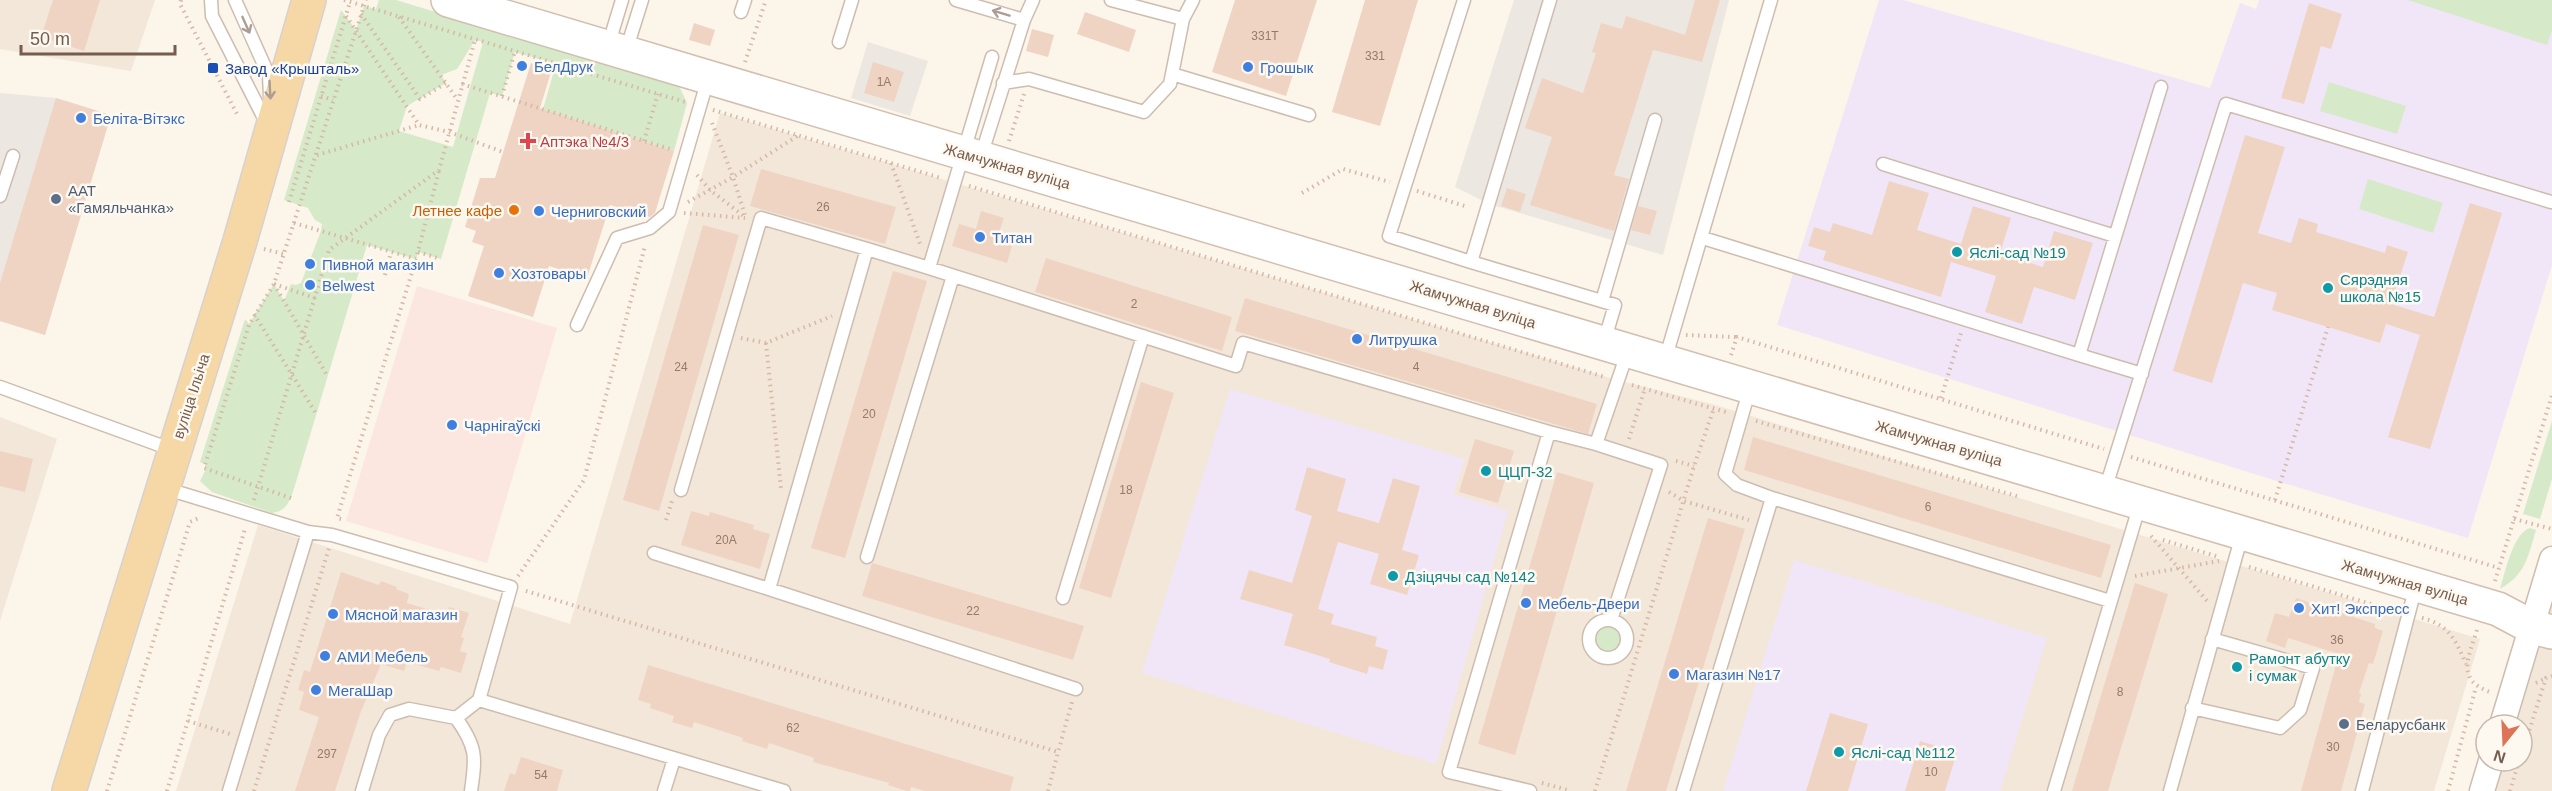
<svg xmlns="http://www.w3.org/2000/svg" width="2552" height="791" viewBox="0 0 2552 791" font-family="Arial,sans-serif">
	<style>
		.residential { fill: #f3e7d9 }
		.commercial { fill: #fbe7df }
		.industrial { fill: #ede7e2 }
		.education { fill: #f1e6f8 }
		.green { fill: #d6e9c9; fill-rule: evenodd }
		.building { fill: #efd4c3 }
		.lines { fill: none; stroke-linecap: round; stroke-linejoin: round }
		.service-casing { stroke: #cdbdb0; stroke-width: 15 }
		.minor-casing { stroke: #cdbdb0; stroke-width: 27 }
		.secondary-casing { stroke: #d2bfb0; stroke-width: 36 }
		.primary-casing { stroke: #d8d1cd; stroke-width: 36 }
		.path { stroke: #d5b8a6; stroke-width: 4; stroke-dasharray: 1.5 4.5; stroke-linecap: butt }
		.service { stroke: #fff; stroke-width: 12 }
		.minor { stroke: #fff; stroke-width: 24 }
		.secondary { stroke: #fff; stroke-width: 33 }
		.primary { stroke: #f6d8a7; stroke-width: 33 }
		.oneway { stroke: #ac9d95 }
		.shop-dot { fill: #3f7fe0; stroke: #fef9f0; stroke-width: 2 }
		.transit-dot { fill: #1a4fb4; stroke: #fef9f0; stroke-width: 2 }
		.health-dot { fill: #e0444e; stroke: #fef9f0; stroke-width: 2 }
		.service-dot { fill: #5c6f8a; stroke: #fef9f0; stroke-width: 2 }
		.food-dot { fill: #e8710a; stroke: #fef9f0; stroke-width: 2 }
		.culture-dot { fill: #0f9aa8; stroke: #fef9f0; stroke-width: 2 }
		.labels { text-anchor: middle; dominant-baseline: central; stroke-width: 5; stroke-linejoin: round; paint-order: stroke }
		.number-label { font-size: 12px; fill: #947a6b }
		.shop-label { font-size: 15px; fill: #366cbe; stroke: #fef9f0; text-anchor: start }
		.transit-label { font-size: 15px; fill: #164399; stroke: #fef9f0; text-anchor: start }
		.health-label { font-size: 15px; fill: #be3a42; stroke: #fef9f0; text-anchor: start }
		.street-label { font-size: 15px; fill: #755c4e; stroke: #fef9f0 }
		.service-label { font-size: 15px; fill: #4e5e75; stroke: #fef9f0; text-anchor: start }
		.food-label { font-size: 15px; fill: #c56008; stroke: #fef9f0; text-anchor: end }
		.culture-label { font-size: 15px; fill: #0d838f; stroke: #fef9f0; text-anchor: start }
	</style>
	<rect width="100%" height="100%" fill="#fbf5ea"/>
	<path class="residential" d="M 0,0 L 155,0 L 131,71 L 0,49 Z
		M 720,113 L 1617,380 L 1712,404 L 2480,639 L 2434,791 L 176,791 L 258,525 L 570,624 Z
		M 0,417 L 57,439 L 0,621 Z
		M 2552,581 L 2552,791 L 2488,791 L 2497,761 L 2522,761 L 2522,725 L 2508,725 Z"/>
	<path class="commercial" d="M 417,286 L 557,328 L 487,563 L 346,521 Z"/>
	<path class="industrial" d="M 1514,0 L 1729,0 L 1663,255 L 1489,204 L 1455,187 Z
		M 868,42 L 928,61 L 910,116 L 851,98 Z
		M 0,93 L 56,98 L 111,115 L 45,335 L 0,321 Z"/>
	<path class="education" d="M 1879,0 L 1903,0 L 2210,88 L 2240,3 L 2256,9 L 2259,0 L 2552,0 L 2552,265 L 2468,538 L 2280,482 L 1777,325 Z
		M 1230,389 L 1465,459 L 1453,494 L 1508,511 L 1436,764 L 1142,673 Z
		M 1794,560 L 2047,638 L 2000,791 L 1723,791 Z"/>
	<path class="green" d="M 379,0 L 396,0 L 674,84 L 680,88 L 687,103 L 674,151 L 543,109 L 556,64 L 515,52 L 502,96 L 490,93 L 441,259 L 418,252 L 416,259 L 367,245 L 296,482 C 291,497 289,511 272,513 L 212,492 L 200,481 L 206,469 L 205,464 L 200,462 L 245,319 L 249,324 L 274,284 L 284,301 L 291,284 L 296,285 L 301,283 L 321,231 L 322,224 L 315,220 L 308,208 L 284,200 L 341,10 L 356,30 L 364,6 L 376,9 ZM 475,40 L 483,42 L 453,147 L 399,131 L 407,106 L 446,83 L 441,75 L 457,69 Z
		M 2408,0 L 2552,0 L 2552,31 L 2547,45 Z
		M 2329,82 L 2406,106 L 2397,134 L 2320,111 Z
		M 2368,179 L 2443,203 L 2433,233 L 2359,209 Z
		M 2552,421 L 2552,479 L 2540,519 L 2523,514 Z
		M 2530,528 L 2536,530 C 2528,557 2525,575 2500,589 C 2505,573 2513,533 2530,528 Z
		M1594 639a13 13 0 1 1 26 0a13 13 0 1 1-26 0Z"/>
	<path class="building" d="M 53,0 L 100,0 L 84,51 L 41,37 Z
		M 1235,0 L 1317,0 L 1286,96 L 1212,72 Z
		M 1365,0 L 1418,0 L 1380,126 L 1332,112 Z
		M 1695,0 L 1720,0 L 1702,62 L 1653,50 L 1614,175 L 1629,179 L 1614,231 L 1530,205 L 1552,137 L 1525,128 L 1542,78 L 1583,93 L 1596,53 L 1592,52 L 1601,23 L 1622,29 L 1626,16 L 1685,35 Z
		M 2309,3 L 2342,14 L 2331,49 L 2321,46 L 2304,104 L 2281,98 Z
		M 1085,12 L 1136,30 L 1129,52 L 1077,34 Z
		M 694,23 L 715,30 L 710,46 L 689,40 Z
		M 1032,29 L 1054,35 L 1048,57 L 1026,51 Z
		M 873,62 L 904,72 L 894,102 L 864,93 Z
		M 531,63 L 552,69 L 540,108 L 674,151 L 655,213 L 650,217 L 610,205 L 587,278 L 549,266 L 533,317 L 468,296 L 484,246 L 472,242 L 476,231 L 465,227 L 480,178 L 495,178 Z
		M 56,98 L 111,115 L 45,335 L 0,321 L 0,283 Z
		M 2245,135 L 2285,147 L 2258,233 L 2291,243 L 2299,218 L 2318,224 L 2316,232 L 2385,253 L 2387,245 L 2408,252 L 2391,304 L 2434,317 L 2470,203 L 2502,213 L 2430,449 L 2388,437 L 2420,335 L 2386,324 L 2380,343 L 2272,310 L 2277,293 L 2243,283 L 2212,383 L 2173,371 Z
		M 761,169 L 896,207 L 885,244 L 750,206 Z
		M 1889,181 L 1929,193 L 1917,230 L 1961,244 L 1973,206 L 2011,218 L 2000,253 L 2043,267 L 2054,231 L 2093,243 L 2075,300 L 2034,287 L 2022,324 L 1985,312 L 1996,276 L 1951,262 L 1941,297 L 1823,260 L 1826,251 L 1808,246 L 1814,227 L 1830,232 L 1833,223 L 1872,235 Z
		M 1507,188 L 1526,194 L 1520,212 L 1501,206 Z
		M 1638,206 L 1657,211 L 1650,235 L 1631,230 Z
		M 981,211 L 1004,218 L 998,235 L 1014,239 L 1007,263 L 952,246 L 959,224 L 976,229 Z
		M 703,225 L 739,235 L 659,511 L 623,500 Z
		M 1046,258 L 1232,317 L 1222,351 L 1035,292 Z
		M 893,271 L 927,281 L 845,558 L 811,548 Z
		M 1245,298 L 1597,404 L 1588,434 L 1235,331 Z
		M 1141,382 L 1174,393 L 1111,598 L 1079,588 Z
		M 1753,437 L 2111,545 L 2101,578 L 1744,470 Z
		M 1475,439 L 1514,451 L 1498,503 L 1459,492 Z
		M 0,451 L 33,459 L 25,492 L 0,486 Z
		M 1307,467 L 1346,479 L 1337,511 L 1379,523 L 1393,478 L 1420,486 L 1402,550 L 1419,555 L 1407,595 L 1370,584 L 1379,554 L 1338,542 L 1318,609 L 1334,614 L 1331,624 L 1377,637 L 1375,646 L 1388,650 L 1383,670 L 1369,666 L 1367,674 L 1329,662 L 1330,659 L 1284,645 L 1293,614 L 1240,599 L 1249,570 L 1292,583 L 1312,516 L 1295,510 Z
		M 1557,472 L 1594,483 L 1515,755 L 1478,744 Z
		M 691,511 L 709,516 L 710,512 L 754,525 L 753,529 L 770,534 L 760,569 L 681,545 Z
		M 1708,518 L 1745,529 L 1666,791 L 1626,791 Z
		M 872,563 L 1084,626 L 1073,660 L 862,596 Z
		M 341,572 L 379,585 L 381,581 L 397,587 L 396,589 L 409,594 L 407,603 L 447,615 L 449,607 L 469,613 L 461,637 L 464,638 L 460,651 L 467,653 L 461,673 L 441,667 L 439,671 L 407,662 L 404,671 L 381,664 L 360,714 L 335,791 L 295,791 L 319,717 L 299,710 L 304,692 L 298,690 L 304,670 L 310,672 Z
		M 2135,583 L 2168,594 L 2108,791 L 2072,791 Z
		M 2296,598 L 2375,624 L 2375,628 L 2383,631 L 2373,664 L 2369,663 L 2359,693 L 2361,694 L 2359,702 L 2365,704 L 2341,791 L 2301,791 L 2339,654 L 2288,638 L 2285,648 L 2266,641 L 2275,613 L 2289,617 Z
		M 648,665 L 1014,777 L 1010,791 L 925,791 L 911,787 L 910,791 L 907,791 L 888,785 L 889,783 L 813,762 L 814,758 L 769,743 L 767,749 L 742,741 L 743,738 L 694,722 L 692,728 L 672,722 L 674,716 L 650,708 L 651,704 L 638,700 Z
		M 1830,713 L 1868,724 L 1848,791 L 1806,791 Z
		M 1920,741 L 1957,752 L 1945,791 L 1905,791 Z
		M 521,757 L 563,770 L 557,791 L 504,791 L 510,773 L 515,775 Z"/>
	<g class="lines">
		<defs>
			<path id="service" d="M 211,0 L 212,16 L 267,124
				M 235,0 L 269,76 L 270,96
				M 956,0 L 1024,20 L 1033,0
				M 1111,0 L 1183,19 L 1193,0
				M 1464,0 L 1389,236 L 1471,262
				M 1550,0 L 1471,262 L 1615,305 L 1604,342
				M 741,12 L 745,0
				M 839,42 L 852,0
				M 608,46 L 622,0
				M 626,51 L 642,0
				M 992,57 L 929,268 L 1236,366 L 1243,343 L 1549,432 L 1596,444 L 1628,351
				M 1172,74 L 1309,115
				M 1003,83 L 1029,79 L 1144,112 L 1170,84 L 1183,19
				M 981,156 L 1024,20
				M 1883,164 L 2115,236
				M 0,196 L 13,156
				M 1703,238 L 2079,355 L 2161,87
				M 929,268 L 867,249 L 769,589 L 1076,689
				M 1602,301 L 1655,120
				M 577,325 L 617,238 L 650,228 L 669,212 L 708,79
				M 2079,355 L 2142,374
				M 1665,360 L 1771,0
				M 0,387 L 173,450
				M 1750,388 L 1725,474 L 1737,485 L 1772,498
				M 1596,444 L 1661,465 L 1611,620
				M 164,488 L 308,532 L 332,535 L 511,587 L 479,700 L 784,791
				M 681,490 L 761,218 L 867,249
				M 2105,490 L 2226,104 L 2551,202
				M 654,553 L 769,589
				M 867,557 L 953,276
				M 1063,598 L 1143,336
				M1589 639a19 19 0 1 1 38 0a19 19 0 1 1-38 0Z
				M 2192,708 L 2280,728 L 2300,710 L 2313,668 L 2212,639
				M 456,718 C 477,747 476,757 471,791
				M 229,791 L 308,532
				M 362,791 L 379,735 L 390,715 L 409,709 L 456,718 L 479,700
				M 664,791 L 674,759
				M 1530,791 L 1449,772 L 1549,432
				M 1683,791 L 1772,498 L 2110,601
				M 2054,791 L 2140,504
				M 2170,791 L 2242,535
				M 2362,791 L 2416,586"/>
			<path id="minor" d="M 2502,725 L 2552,559
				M 2482,791 L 2491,761"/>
			<path id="secondary" d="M 448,0 L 2498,609 L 2532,627 L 2552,632"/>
			<path id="primary" d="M 69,791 L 240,241 L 309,0"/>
		</defs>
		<use href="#service" class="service-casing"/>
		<use href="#minor" class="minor-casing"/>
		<use href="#secondary" class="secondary-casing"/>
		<use href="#primary" class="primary-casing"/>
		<path class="path" d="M 181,0 L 180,4 L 237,114
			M 344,0 L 685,102
			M 361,14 L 420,99 L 446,83
			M 346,16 L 419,125 L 449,132 L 503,152
			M 399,17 L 457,99
			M 745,62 L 766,0
			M 462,84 L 673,150
			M 321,96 L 333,100
			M 502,96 L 515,51
			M 713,110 L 941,178
			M 712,123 L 733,177 L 745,215
			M 644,141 L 658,94
			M 1009,141 L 1024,94
			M 317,155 L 419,125
			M 891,163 L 920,244
			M 697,175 L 710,190 L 745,217
			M 969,186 L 1605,377
			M 1417,191 L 1468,207
			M 1302,193 L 1343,169 L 1390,182
			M 289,202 L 350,2
			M 688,202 L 733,177 L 799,135
			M 684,213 L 745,218
			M 294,223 L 416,259 L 439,171
			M 264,249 L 284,254
			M 418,252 L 441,259
			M 385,275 L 391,252
			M 274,284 L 328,377
			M 274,284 L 315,298
			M 254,314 L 317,415
			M 1686,335 L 1737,337
			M 741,338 L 766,343 L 832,316
			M 766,343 L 781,489
			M 1731,355 L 1737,337 L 2104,449
			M 1632,385 L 1729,413
			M 1941,398 L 1961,333
			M 1756,421 L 2020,497
			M 1629,439 L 1645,388
			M 2131,457 L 2499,568
			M 1676,461 L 1694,466
			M 1669,492 L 1684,501 L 1749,520
			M 291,498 L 204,468 L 249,325 L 274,284 L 366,0
			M 254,500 L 329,250 L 439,170 L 475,40
			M 2275,500 L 2328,327
			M 341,519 L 337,518 L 416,259
			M 2514,519 L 2552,529
			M 666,520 L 672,501
			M 2151,536 L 2208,602
			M 2163,540 L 2219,557
			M 2249,567 L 2394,611
			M 518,576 L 584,480 L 645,246
			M 2135,576 L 2219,561
			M 2495,581 L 2552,395
			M 526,591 L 1058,752 L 1072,702
			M 2422,618 C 2449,625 2455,639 2466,664
			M 2477,630 C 2468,658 2456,680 2490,692
			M 2536,683 L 2546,678
			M 188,721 L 230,734
			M 2522,753 L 2546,678 L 2552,676
			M 1542,783 L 1571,791
			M 107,791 L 190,522 L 201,517
			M 167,791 L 245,529
			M 254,791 L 329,548
			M 1048,791 L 1058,752
			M 1595,791 L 1694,466 L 1714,408
			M 2448,791 L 2476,687
			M 2510,791 L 2519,761"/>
		<use href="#service" class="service"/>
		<use href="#minor" class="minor"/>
		<use href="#secondary" class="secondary"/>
		<use href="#primary" class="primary"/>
	</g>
	<defs><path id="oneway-shaft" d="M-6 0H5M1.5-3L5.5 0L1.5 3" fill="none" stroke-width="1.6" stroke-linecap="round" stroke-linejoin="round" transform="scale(1.5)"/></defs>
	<g class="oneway">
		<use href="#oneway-shaft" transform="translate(1001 13) rotate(-163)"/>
		<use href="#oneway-shaft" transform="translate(246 25) rotate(66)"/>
		<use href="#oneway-shaft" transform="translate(270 90) rotate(87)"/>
	</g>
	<g class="shop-dot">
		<circle cx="522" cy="66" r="6"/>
		<circle cx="1248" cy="67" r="6"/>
		<circle cx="81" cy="118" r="6"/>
		<circle cx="539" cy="211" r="6"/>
		<circle cx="980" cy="237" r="6"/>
		<circle cx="310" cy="264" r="6"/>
		<circle cx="499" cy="273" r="6"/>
		<circle cx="310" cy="285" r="6"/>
		<circle cx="1357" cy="339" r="6"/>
		<circle cx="452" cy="425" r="6"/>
		<circle cx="1526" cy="603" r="6"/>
		<circle cx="2299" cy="608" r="6"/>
		<circle cx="333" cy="614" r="6"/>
		<circle cx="325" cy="656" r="6"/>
		<circle cx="1674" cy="674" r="6"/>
		<circle cx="316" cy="690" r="6"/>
	</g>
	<rect class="transit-dot" x="207" y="62" width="12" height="12" rx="3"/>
	<path class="health-dot" d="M525 132h6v6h6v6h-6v6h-6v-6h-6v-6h6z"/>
	<g class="service-dot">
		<circle cx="56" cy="199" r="6"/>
		<circle cx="2344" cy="724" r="6"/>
	</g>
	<circle class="food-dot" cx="514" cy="210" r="6"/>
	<g class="culture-dot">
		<circle cx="1957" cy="252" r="6"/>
		<circle cx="2328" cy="288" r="6"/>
		<circle cx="1486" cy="471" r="6"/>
		<circle cx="1393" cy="576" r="6"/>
		<circle cx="2237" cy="667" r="6"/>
		<circle cx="1839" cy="752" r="6"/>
	</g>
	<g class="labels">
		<g class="number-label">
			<text x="1265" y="36">331Т</text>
			<text x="1375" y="56">331</text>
			<text x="884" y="82">1А</text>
			<text x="823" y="207">26</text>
			<text x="1134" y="304">2</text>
			<text x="681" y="367">24</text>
			<text x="1416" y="367">4</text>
			<text x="869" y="414">20</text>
			<text x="1126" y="490">18</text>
			<text x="1928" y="507">6</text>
			<text x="726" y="540">20А</text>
			<text x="973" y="611">22</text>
			<text x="2337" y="640">36</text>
			<text x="2120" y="692">8</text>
			<text x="793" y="728">62</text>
			<text x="2333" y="747">30</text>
			<text x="327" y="754">297</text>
			<text x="1931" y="772">10</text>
			<text x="541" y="775">54</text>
		</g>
		<g class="shop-label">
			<text x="534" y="66">БелДрук</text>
			<text x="1260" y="67">Грошык</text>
			<text x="93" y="118">Беліта-Вітэкс</text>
			<text x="551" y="211">Черниговский</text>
			<text x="992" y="237">Титан</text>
			<text x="322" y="264">Пивной магазин</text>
			<text x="511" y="273">Хозтовары</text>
			<text x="322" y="285">Belwest</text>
			<text x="1369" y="339">Литрушка</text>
			<text x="464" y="425">Чарнігаўскі</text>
			<text x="1538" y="603">Мебель-Двери</text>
			<text x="2311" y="608">Хит! Экспресс</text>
			<text x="345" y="614">Мясной магазин</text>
			<text x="337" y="656">АМИ Мебель</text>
			<text x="1686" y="674">Магазин №17</text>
			<text x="328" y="690">МегаШар</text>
		</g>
		<g class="transit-label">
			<text x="225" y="68">Завод «Крышталь»</text>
		</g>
		<g class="health-label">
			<text x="540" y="141">Аптэка №4/3</text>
		</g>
		<g class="street-label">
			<text transform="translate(1007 166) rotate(16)">Жамчужная вуліца</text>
			<text transform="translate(1473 304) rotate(17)">Жамчужная вуліца</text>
			<text transform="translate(191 396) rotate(-72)">вуліца Ільіча</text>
			<text transform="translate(1939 443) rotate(16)">Жамчужная вуліца</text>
			<text transform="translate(2405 582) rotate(16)">Жамчужная вуліца</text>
		</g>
		<g class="service-label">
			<text x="68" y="190">ААТ<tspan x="68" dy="17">«Гамяльчанка»</tspan></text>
			<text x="2356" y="724">Беларусбанк</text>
		</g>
		<g class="food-label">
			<text x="502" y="210">Летнее кафе</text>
		</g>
		<g class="culture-label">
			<text x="1969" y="252">Яслі-сад №19</text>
			<text x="2340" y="279">Сярэдняя<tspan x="2340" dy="17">школа №15</tspan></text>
			<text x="1498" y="471">ЦЦП-32</text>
			<text x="1405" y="576">Дзіцячы сад №142</text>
			<text x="2249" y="658">Рамонт абутку<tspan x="2249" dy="17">і сумак</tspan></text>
			<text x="1851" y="752">Яслі-сад №112</text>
		</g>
	</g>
	<g transform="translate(2504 743) rotate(198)"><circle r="28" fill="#fef9f0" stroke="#c7baaf" stroke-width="1.5"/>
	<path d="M0-4.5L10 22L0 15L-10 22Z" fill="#dd7457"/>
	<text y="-9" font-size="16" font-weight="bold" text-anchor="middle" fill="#755c4e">N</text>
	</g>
	<path d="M21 45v9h154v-9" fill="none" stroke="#755c4e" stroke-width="3"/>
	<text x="30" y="45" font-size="18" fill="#755c4e" stroke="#fef9f0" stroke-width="4.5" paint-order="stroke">50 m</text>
</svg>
